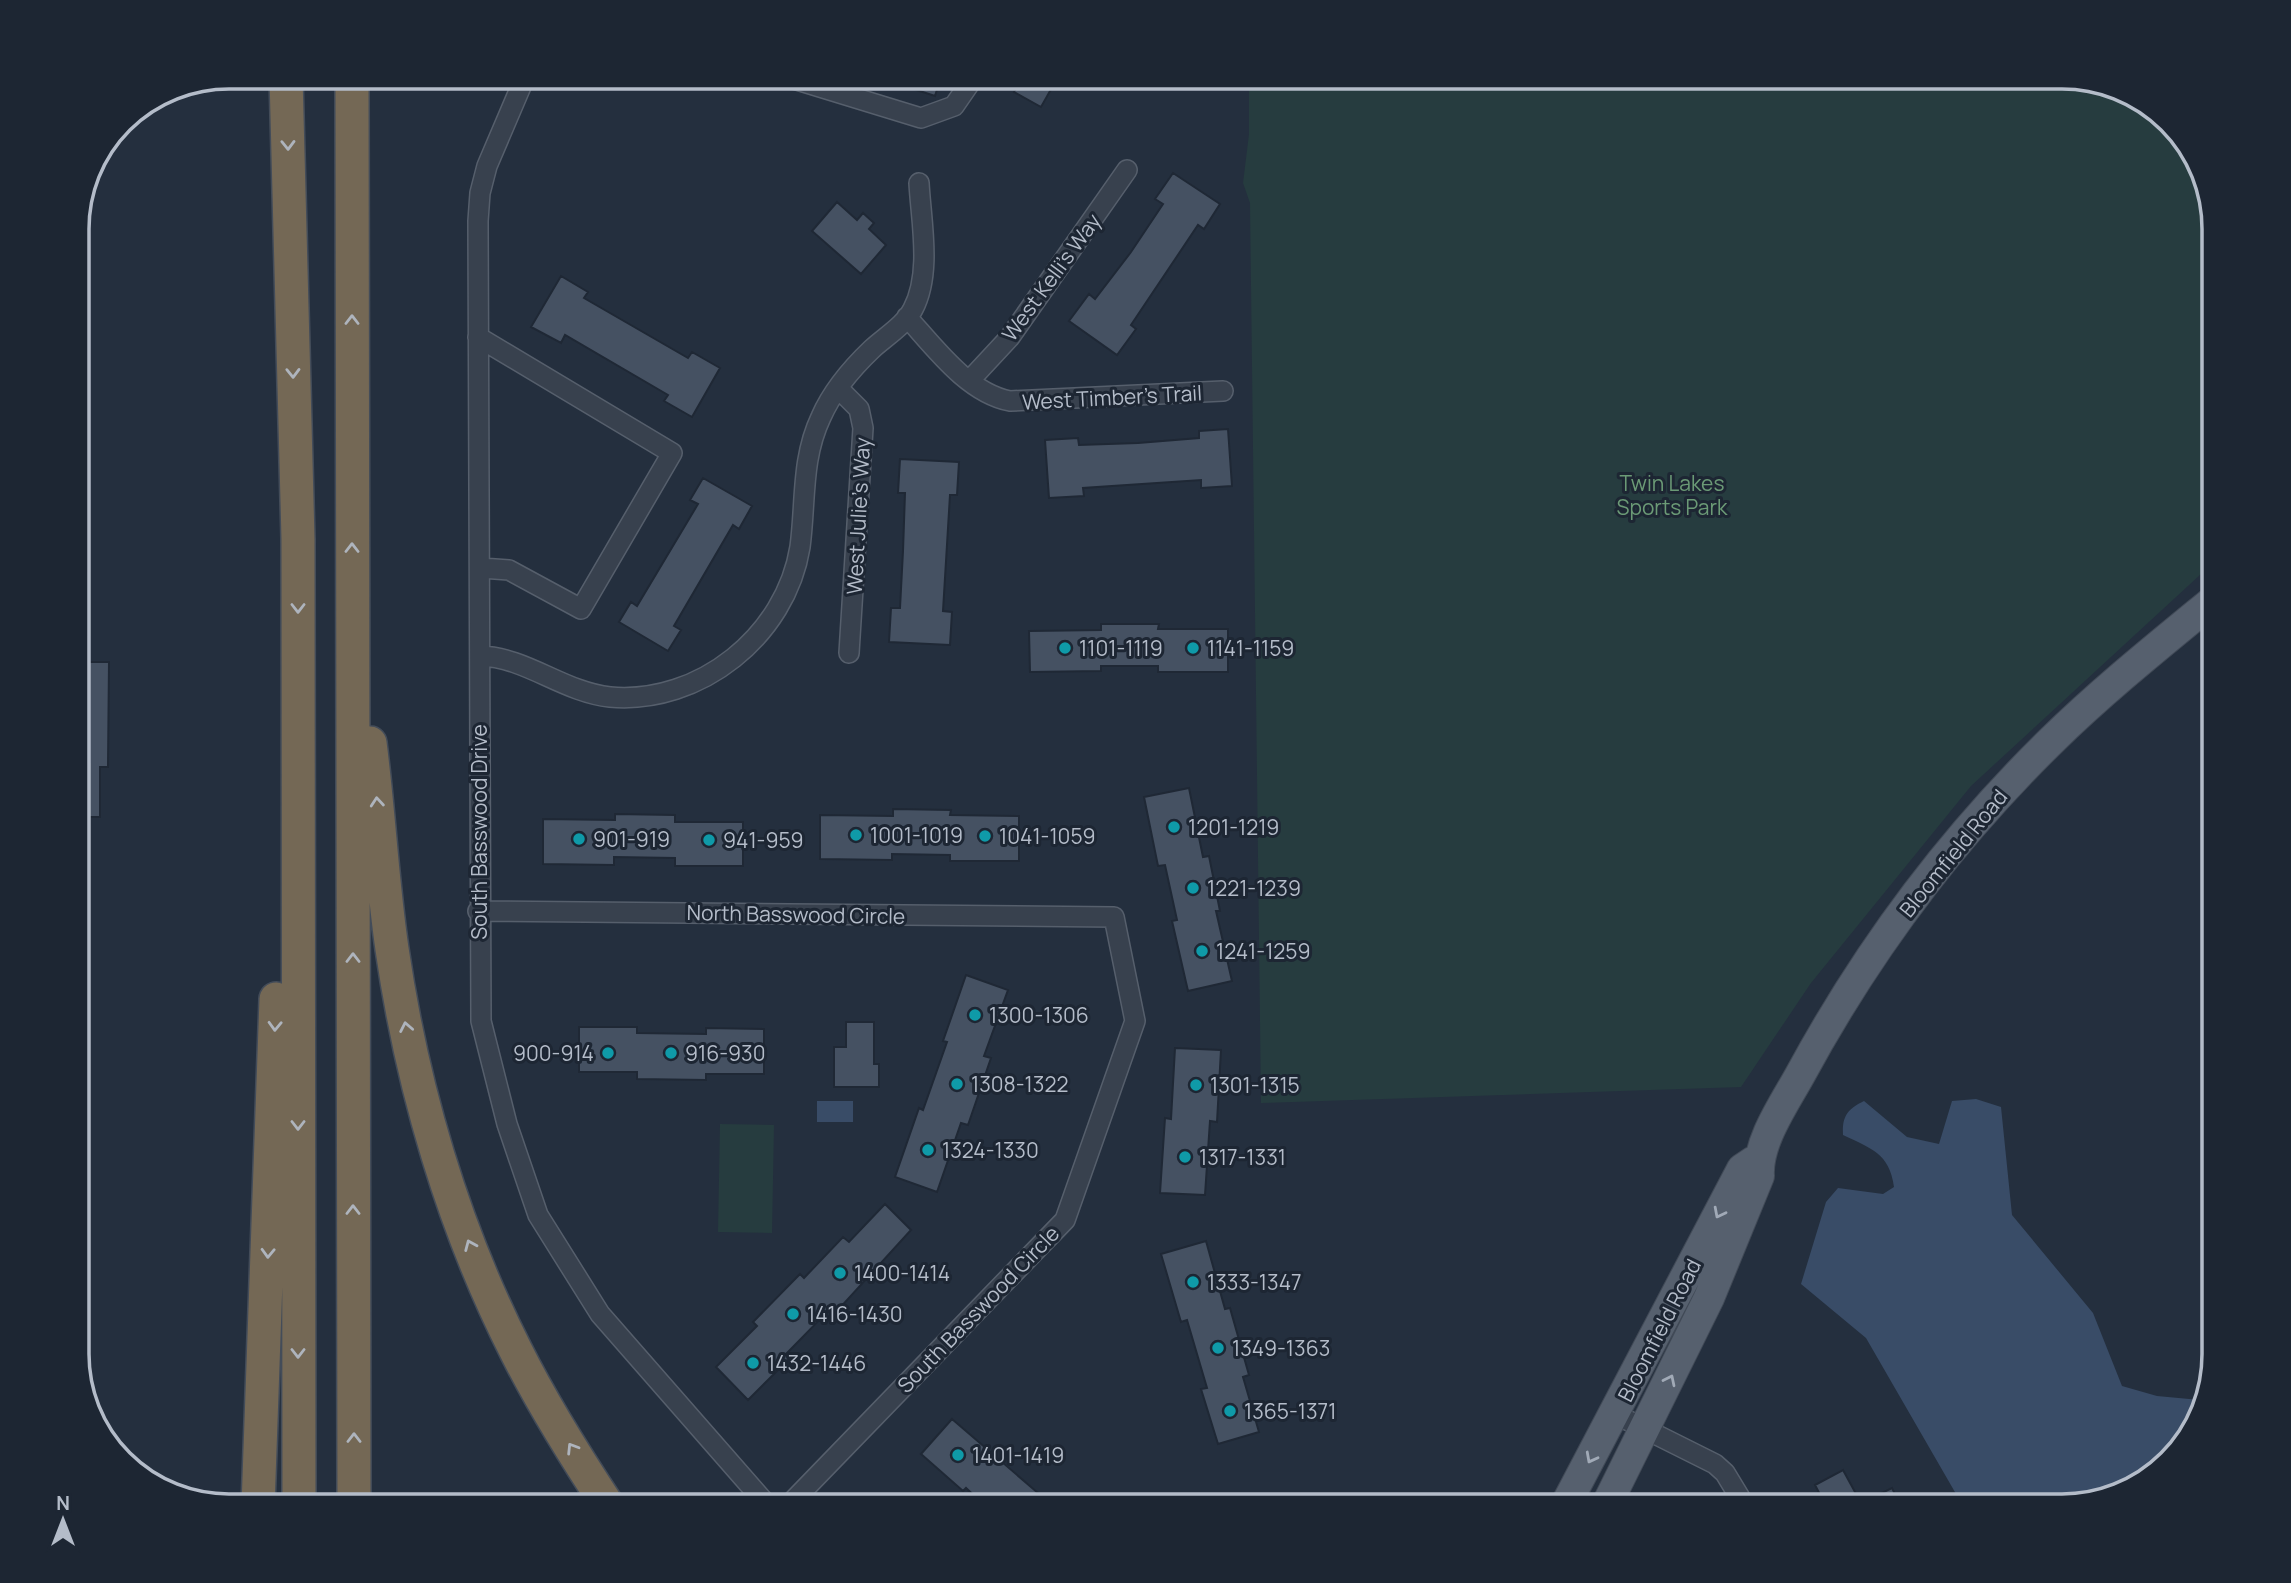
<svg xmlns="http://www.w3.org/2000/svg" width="2291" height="1583" viewBox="0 0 2291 1583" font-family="Manrope,sans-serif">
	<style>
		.green { fill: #263c3f }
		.water { fill: #394c67 }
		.building { fill: #455162; stroke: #1f2835; stroke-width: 2 }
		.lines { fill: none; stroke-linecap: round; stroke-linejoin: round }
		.street-casing { stroke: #565f6c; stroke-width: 22 }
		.primary-casing { stroke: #414a57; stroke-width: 32 }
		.highway-casing { stroke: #434c59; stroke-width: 36 }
		.street { stroke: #38414e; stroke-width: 19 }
		.primary { stroke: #56606e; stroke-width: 30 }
		.highway { stroke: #746855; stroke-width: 33 }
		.oneway { stroke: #aeb4bd }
		.oneway2 { stroke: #a1aab7 }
		.culture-dot { fill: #0f9aa8; stroke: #1d2633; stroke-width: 2.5 }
		.labels { text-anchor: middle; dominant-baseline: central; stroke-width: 6; stroke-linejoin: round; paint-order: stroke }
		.street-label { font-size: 21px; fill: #b4bcc9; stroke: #1d2633 }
		.park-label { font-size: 21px; fill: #6b9a76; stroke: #1d2633 }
		.poi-label { font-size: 21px; fill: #b4bcc9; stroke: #1d2633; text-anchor: start }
		.rim { fill: none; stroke: #b4bcc9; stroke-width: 3.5 }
	</style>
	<rect width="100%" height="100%" fill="#242f3e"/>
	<path class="green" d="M 1249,77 L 2061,77 L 2146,103 L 2198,162 L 2214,229 L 2214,562 L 1971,786 L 1811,983 L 1741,1087 L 1261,1103 L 1250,203 L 1243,183 L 1249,134 Z
		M 720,1124 L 774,1125 L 772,1233 L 718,1232 Z"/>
	<path class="water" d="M 1976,1099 L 2001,1107 L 2012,1215 L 2093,1313 L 2122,1386 L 2157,1396 L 2200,1400 L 2188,1438 L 2129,1490 L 2062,1506 L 1963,1506 L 1866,1338 L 1801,1284 L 1826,1202 L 1838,1188 L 1883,1194 L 1894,1187 C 1889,1153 1872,1149 1843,1135 C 1842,1117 1847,1109 1864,1101 L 1907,1137 L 1939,1144 L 1952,1101 Z
		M 817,1101 L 853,1101 L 853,1122 L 817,1122 Z"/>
	<path class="building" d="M 887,77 L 941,77 L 935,96 L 886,80 Z
		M 1022,77 L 1058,77 L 1041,107 L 1014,92 Z
		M 1173,173 L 1220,204 L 1204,229 L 1198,225 L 1131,325 L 1136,329 L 1117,355 L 1069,321 L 1089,294 L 1095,299 L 1131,252 L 1163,204 L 1155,199 Z
		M 837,202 L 857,220 L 863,213 L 874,223 L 869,229 L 886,245 L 861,274 L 812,231 Z
		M 561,276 L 588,292 L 584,298 L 688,358 L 692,352 L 720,368 L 692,417 L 664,401 L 668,395 L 565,335 L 561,343 L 531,327 Z
		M 1228,429 L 1232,486 L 1201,488 L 1201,480 L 1083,488 L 1084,496 L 1049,498 L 1045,440 L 1078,438 L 1079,445 L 1138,443 L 1199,438 L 1199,431 Z
		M 900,459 L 959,462 L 957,495 L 950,495 L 943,611 L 952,612 L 950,645 L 889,642 L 891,608 L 900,608 L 903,551 L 905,493 L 898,493 Z
		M 703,478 L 752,506 L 739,529 L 733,525 L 674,626 L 681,630 L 668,651 L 619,622 L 631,602 L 637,606 L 698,504 L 690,500 Z
		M 1101,624 L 1159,624 L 1158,629 L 1228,629 L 1228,672 L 1158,672 L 1158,666 L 1101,666 L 1101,671 L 1030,672 L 1029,631 L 1101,630 Z
		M 77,662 L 109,662 L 108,767 L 100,767 L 100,817 L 77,817 Z
		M 1189,788 L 1203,857 L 1209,856 L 1220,911 L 1216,911 L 1232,981 L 1188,991 L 1172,921 L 1177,920 L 1165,865 L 1158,866 L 1144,797 Z
		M 893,809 L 951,810 L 950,815 L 1019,816 L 1019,861 L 950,861 L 950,855 L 892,854 L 892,860 L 820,859 L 820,815 L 893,816 Z
		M 615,814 L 675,815 L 675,822 L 743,822 L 743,866 L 675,866 L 675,858 L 614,857 L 614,865 L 543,864 L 543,819 L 615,820 Z
		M 966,975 L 1008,990 L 984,1056 L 991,1058 L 968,1125 L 961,1123 L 937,1192 L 895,1177 L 919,1108 L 923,1110 L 947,1042 L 943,1041 Z
		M 846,1022 L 874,1022 L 874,1064 L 879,1064 L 879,1087 L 834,1087 L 834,1047 L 846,1047 Z
		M 579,1027 L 637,1027 L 637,1033 L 706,1034 L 706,1028 L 764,1029 L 764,1074 L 706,1074 L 706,1080 L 637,1079 L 637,1072 L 579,1072 Z
		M 1175,1048 L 1221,1050 L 1217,1122 L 1210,1121 L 1205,1195 L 1160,1193 L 1165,1118 L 1171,1119 Z
		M 885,1204 L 911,1230 L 838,1310 L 833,1306 L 786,1354 L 790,1358 L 748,1400 L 716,1367 L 757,1326 L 753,1322 L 800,1274 L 804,1278 L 843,1237 L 849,1242 Z
		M 1206,1241 L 1225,1309 L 1230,1308 L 1249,1375 L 1243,1377 L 1259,1432 L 1218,1444 L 1201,1389 L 1207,1388 L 1187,1320 L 1181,1322 L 1161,1254 Z
		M 952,1419 L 1038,1493 L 1025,1506 L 985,1506 L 966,1488 L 963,1491 L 921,1454 Z
		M 1843,1470 L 1861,1503 L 1892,1488 L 1901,1506 L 1826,1506 L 1815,1485 Z"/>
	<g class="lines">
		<defs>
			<path id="street" d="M 525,77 L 487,166 L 480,193 L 478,221 L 481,1021 L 507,1124 L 538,1215 L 600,1314 L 768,1506
				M 787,77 L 921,118 L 954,106 L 974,77
				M 907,317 C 935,348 968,393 1010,401 L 1223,391
				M 478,337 L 672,453 L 581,609 L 509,570 L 481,568
				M 970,380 L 1010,337 L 1127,170
				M 838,388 L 859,409 L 863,428 L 849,653
				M 480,656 C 526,657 563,692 610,697 C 700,705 786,635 800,547 C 806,502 801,459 821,417 C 832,392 852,368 872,349 C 885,337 905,325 913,309 C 932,273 921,221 919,183
				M 478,911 L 1114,917 L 1135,1021 L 1065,1220 L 788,1506
				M 1615,1414 L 1715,1464 L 1725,1473 L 1745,1506"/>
			<path id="primary" d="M 1565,1506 L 1742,1169 L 1754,1161
				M 1606,1506 L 1709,1298 L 1759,1176 C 1757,1142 1784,1104 1800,1075 C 1866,953 1951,839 2050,742 C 2102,691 2158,646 2214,600"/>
			<path id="highway" d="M 286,77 L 298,539 L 299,1506
				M 352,77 L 354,1506
				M 370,743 C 379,812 382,881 392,949 C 412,1087 453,1227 516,1351 C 543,1405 575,1456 608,1506
				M 258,1506 L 276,999"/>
		</defs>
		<use href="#street" class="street-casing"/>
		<use href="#primary" class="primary-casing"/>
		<use href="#highway" class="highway-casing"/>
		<use href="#street" class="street"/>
		<use href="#primary" class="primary"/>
		<use href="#highway" class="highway"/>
	</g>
	<defs><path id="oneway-chevron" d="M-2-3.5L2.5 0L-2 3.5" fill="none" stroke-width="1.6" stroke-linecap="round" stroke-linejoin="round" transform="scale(1.75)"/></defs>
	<g class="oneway">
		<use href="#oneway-chevron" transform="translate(288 145) rotate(89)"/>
		<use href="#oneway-chevron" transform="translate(352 320) rotate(-90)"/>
		<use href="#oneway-chevron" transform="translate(293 373) rotate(89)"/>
		<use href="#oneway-chevron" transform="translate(352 548) rotate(-90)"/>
		<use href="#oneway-chevron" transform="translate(298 608) rotate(90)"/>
		<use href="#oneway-chevron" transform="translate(377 802) rotate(-95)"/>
		<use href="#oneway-chevron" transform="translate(353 958) rotate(-90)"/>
		<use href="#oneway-chevron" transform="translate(275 1026) rotate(92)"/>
		<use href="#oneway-chevron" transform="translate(406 1027) rotate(-101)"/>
		<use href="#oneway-chevron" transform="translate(298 1125) rotate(90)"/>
		<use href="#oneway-chevron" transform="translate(353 1210) rotate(-90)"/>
		<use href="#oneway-chevron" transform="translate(470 1245) rotate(-113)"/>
		<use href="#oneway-chevron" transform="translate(268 1253) rotate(92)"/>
		<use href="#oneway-chevron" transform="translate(298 1353) rotate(90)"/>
		<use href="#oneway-chevron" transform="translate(354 1438) rotate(-90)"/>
		<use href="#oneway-chevron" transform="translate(572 1448) rotate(-122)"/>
	</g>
	<g class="oneway2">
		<use href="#oneway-chevron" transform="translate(1719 1213) rotate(117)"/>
		<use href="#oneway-chevron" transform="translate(1670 1380) rotate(-64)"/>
		<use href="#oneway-chevron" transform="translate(1591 1458) rotate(118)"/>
	</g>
	<g class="culture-dot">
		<circle cx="1065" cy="648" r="7"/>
		<circle cx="1193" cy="648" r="7"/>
		<circle cx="1174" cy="827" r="7"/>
		<circle cx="856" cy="835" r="7"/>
		<circle cx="985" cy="836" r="7"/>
		<circle cx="579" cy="839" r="7"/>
		<circle cx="709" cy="840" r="7"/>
		<circle cx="1193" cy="888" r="7"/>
		<circle cx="1202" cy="951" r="7"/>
		<circle cx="975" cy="1015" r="7"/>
		<circle cx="608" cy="1053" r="7"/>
		<circle cx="671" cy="1053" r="7"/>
		<circle cx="957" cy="1084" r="7"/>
		<circle cx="1196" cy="1085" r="7"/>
		<circle cx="928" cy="1150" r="7"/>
		<circle cx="1185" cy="1157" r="7"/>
		<circle cx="840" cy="1273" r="7"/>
		<circle cx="1193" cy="1282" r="7"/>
		<circle cx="793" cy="1314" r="7"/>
		<circle cx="1218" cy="1348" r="7"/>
		<circle cx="753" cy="1363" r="7"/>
		<circle cx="1230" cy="1411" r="7"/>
		<circle cx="958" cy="1455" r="7"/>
	</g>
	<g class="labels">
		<g class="street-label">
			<text transform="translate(1051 277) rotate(-54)">West Kelli's Way</text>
			<text transform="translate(1112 397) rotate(-3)">West Timber's Trail</text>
			<text transform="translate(858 516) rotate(-87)">West Julie's Way</text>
			<text transform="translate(479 832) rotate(-90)">South Basswood Drive</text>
			<text transform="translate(1953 853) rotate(-51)">Bloomfield Road</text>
			<text transform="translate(796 914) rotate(1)">North Basswood Circle</text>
			<text transform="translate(978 1309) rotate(-46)">South Basswood Circle</text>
			<text transform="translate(1659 1330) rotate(-63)">Bloomfield Road</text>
		</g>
		<g class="park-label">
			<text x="1672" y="483">Twin Lakes<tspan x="1672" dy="24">Sports Park</tspan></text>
		</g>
		<g class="poi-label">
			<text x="1079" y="648">1101-1119</text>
			<text x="1207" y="648">1141-1159</text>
			<text x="1188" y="827">1201-1219</text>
			<text x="870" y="835">1001-1019</text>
			<text x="999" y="836">1041-1059</text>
			<text x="593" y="839">901-919</text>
			<text x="723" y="840">941-959</text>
			<text x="1207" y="888">1221-1239</text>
			<text x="1216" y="951">1241-1259</text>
			<text x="989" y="1015">1300-1306</text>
			<text x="594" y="1053" text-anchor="end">900-914</text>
			<text x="685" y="1053">916-930</text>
			<text x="971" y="1084">1308-1322</text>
			<text x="1210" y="1085">1301-1315</text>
			<text x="942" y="1150">1324-1330</text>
			<text x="1199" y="1157">1317-1331</text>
			<text x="854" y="1273">1400-1414</text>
			<text x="1207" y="1282">1333-1347</text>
			<text x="807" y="1314">1416-1430</text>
			<text x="1232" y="1348">1349-1363</text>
			<text x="767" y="1363">1432-1446</text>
			<text x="1244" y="1411">1365-1371</text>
			<text x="972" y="1455">1401-1419</text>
		</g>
	</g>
	<path d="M0 0H2291V1583H0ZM229 89H2062A140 140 0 0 1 2202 229V1354A140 140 0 0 1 2062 1494H229A140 140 0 0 1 89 1354V229A140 140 0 0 1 229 89Z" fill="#1d2633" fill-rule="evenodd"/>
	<path class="rim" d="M229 89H2062A140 140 0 0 1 2202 229V1354A140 140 0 0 1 2062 1494H229A140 140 0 0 1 89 1354V229A140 140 0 0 1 229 89Z"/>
	<g transform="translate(63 1520)" stroke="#1d2633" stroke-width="5" paint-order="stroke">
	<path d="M0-5L12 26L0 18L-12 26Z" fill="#b4bcc9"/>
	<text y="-10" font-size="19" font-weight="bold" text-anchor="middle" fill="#b4bcc9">N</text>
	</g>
</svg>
